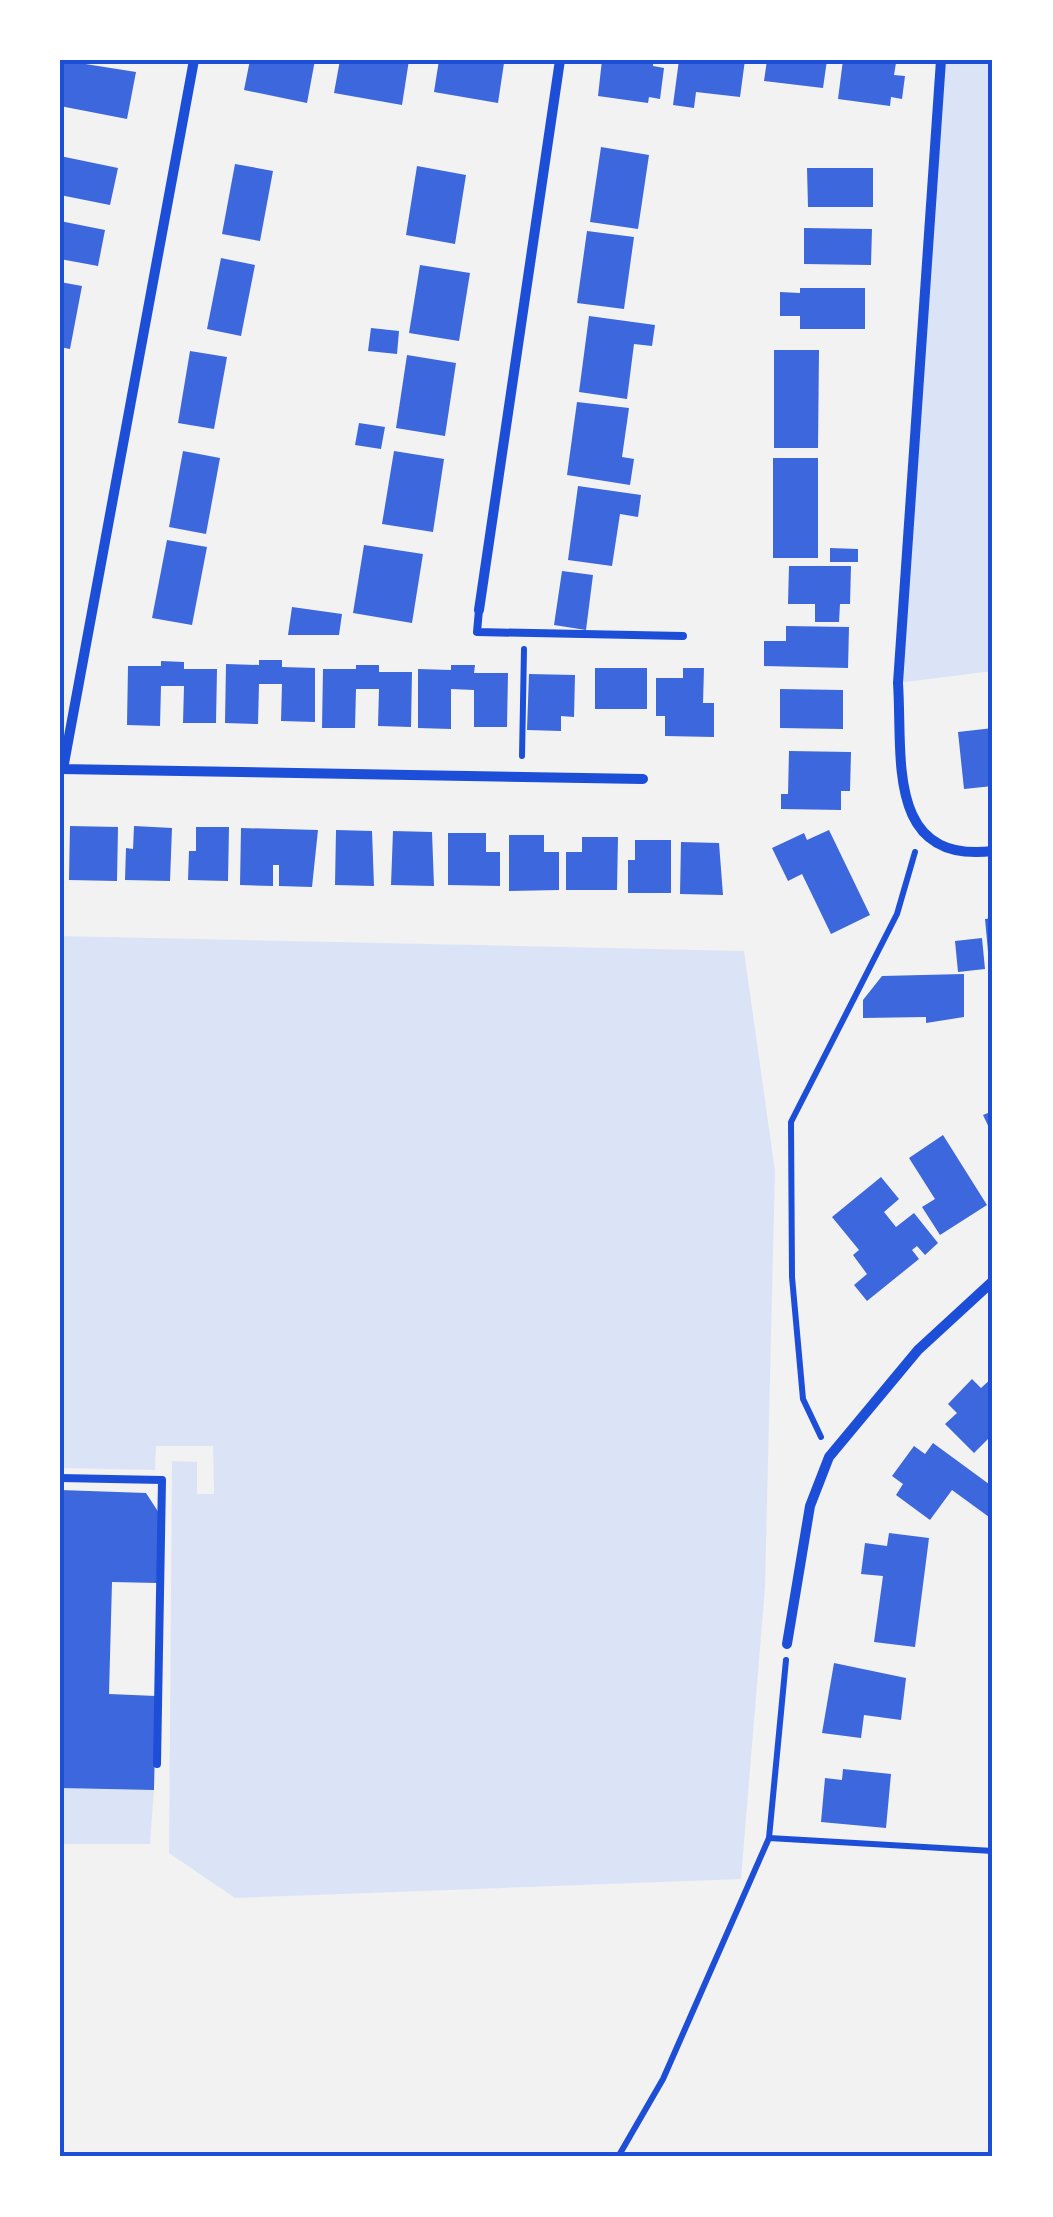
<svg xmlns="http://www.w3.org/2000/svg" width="1053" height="2217" viewBox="0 0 1053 2217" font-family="'Space Grotesk',sans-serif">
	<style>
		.green { fill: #dbe4f7 }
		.building { fill: #3d67dc }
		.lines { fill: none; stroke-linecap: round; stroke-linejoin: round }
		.path { stroke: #1d4ed8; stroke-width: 6 }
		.service { stroke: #1d4ed8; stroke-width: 8 }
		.minor { stroke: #1d4ed8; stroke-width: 10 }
		.neatline { fill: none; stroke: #1d4ed8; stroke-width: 4 }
	</style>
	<rect width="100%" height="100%" fill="#f2f2f2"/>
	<path class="green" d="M 942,60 L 993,60 L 993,671 L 898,683 Z
		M 60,936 L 744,951 L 775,1171 L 765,1588 L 741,1879 L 235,1898 L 169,1853 L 172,1461 L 197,1462 L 197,1494 L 214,1494 L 213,1446 L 156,1446 L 155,1470 L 60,1468 Z
		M 60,1788 L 154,1790 L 150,1844 L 60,1844 Z"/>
	<path class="building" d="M 60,60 L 136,72 L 127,119 L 60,106 Z
		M 250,60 L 315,60 L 307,103 L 244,90 Z
		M 340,60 L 409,60 L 402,105 L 334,93 Z
		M 439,60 L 504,63 L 498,103 L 434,92 Z
		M 602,60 L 653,60 L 653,66 L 664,68 L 660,99 L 649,97 L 648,103 L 598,96 Z
		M 679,60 L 745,60 L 740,97 L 696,92 L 694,108 L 673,105 Z
		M 767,60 L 827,60 L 823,88 L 764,81 Z
		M 843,60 L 896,63 L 894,75 L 905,76 L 902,99 L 891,97 L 890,106 L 838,99 Z
		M 601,147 L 649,155 L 638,229 L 590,222 Z
		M 60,156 L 118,168 L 110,205 L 60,195 Z
		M 235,164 L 273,171 L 260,241 L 222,234 Z
		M 417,166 L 466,175 L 455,244 L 406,235 Z
		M 807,168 L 873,168 L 873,207 L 808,207 Z
		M 60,221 L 105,230 L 98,266 L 60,259 Z
		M 804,228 L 872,229 L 871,265 L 804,264 Z
		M 587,231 L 634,237 L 624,309 L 577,303 Z
		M 221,258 L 255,265 L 241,336 L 207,329 Z
		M 420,265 L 470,273 L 459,341 L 409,333 Z
		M 60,282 L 82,286 L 70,349 L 60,347 Z
		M 800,288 L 865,288 L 865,329 L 800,329 L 800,316 L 780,316 L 780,292 L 800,293 Z
		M 589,316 L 655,325 L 652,346 L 634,344 L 627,399 L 579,392 Z
		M 371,328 L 399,331 L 397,354 L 368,351 Z
		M 774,350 L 819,350 L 818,448 L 774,448 Z
		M 190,351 L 227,357 L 214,429 L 178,423 Z
		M 407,355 L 456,363 L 445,436 L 396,428 Z
		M 577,402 L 629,408 L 622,457 L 634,459 L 630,485 L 567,475 Z
		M 359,423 L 385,427 L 381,449 L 355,445 Z
		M 183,451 L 220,458 L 206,534 L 169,527 Z
		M 394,451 L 444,459 L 433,532 L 382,524 Z
		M 773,458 L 818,458 L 818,558 L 773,558 Z
		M 578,486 L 641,495 L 638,517 L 620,514 L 612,566 L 568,560 Z
		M 167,540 L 207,547 L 192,625 L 152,618 Z
		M 364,545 L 423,554 L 412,623 L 353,613 Z
		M 830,548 L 858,549 L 858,562 L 830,562 Z
		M 789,566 L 851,566 L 850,604 L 840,604 L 839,622 L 815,622 L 815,604 L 788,604 Z
		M 562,571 L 593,575 L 586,630 L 554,625 Z
		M 292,607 L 342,614 L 339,635 L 288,635 Z
		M 786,626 L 849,627 L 848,668 L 764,666 L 764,641 L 786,641 Z
		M 259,660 L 282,660 L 282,667 L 315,668 L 315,722 L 281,721 L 282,684 L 259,684 L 258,724 L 225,723 L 226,664 L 259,665 Z
		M 161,661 L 184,662 L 184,669 L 217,669 L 216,723 L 183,723 L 184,686 L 161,686 L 160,726 L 127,725 L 128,666 L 161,666 Z
		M 356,665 L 379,665 L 379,672 L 412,672 L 411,727 L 378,726 L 379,689 L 356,689 L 355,728 L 322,728 L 323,669 L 356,669 Z
		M 451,665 L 475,665 L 474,673 L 508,673 L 507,727 L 474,727 L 474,690 L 451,689 L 451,729 L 418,728 L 418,669 L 451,670 Z
		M 595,668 L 647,668 L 647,709 L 595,709 Z
		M 683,668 L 704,668 L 703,703 L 714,703 L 714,737 L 665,736 L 665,716 L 656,716 L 656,678 L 683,678 Z
		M 529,674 L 575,675 L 574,717 L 561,716 L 561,731 L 527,730 Z
		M 780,689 L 843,690 L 843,729 L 780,728 Z
		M 993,728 L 993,786 L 964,789 L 958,732 Z
		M 789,751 L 851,752 L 850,791 L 841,791 L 841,810 L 781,809 L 781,794 L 788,794 Z
		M 70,826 L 118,827 L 117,881 L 69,880 Z
		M 134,826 L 172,828 L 170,881 L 125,880 L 126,848 L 133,849 Z
		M 196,827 L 229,827 L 228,881 L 188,880 L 189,851 L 196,851 Z
		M 241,828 L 318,830 L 312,887 L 279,886 L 279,865 L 273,865 L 273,886 L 240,885 Z
		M 336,830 L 372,831 L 374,886 L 335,885 Z
		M 829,830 L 870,915 L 831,934 L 802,874 L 788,881 L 772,848 L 804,833 L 807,840 Z
		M 393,831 L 432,832 L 434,886 L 391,885 Z
		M 448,833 L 486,833 L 486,852 L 500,852 L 500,886 L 448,885 Z
		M 509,835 L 544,835 L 544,852 L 559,852 L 559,890 L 509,891 Z
		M 582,837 L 618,837 L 617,890 L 566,890 L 566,852 L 582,852 Z
		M 635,840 L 671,840 L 671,893 L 628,893 L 628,860 L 635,860 Z
		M 681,842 L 719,843 L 723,895 L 680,894 Z
		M 993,918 L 993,973 L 990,973 L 985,919 Z
		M 982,938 L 985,969 L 958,972 L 955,941 Z
		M 964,974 L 964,1017 L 926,1023 L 926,1017 L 863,1018 L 863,1000 L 882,976 Z
		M 993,1111 L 993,1136 L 983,1115 Z
		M 943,1135 L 987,1205 L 940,1235 L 922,1207 L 935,1199 L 909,1158 Z
		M 881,1177 L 899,1199 L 884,1212 L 896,1227 L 914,1213 L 938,1243 L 925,1255 L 917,1246 L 912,1250 L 919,1259 L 867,1301 L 854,1285 L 867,1274 L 853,1255 L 859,1250 L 832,1217 Z
		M 993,1377 L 993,1434 L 974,1453 L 945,1424 L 957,1413 L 948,1404 L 972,1379 L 981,1388 Z
		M 933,1443 L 993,1487 L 989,1517 L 952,1490 L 930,1520 L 896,1495 L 903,1484 L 892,1476 L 914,1446 L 925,1454 Z
		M 60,1490 L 146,1493 L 159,1513 L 157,1583 L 112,1582 L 109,1694 L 156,1696 L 154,1790 L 60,1788 Z
		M 889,1533 L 929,1538 L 915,1647 L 874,1642 L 883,1576 L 861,1574 L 865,1543 L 887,1546 Z
		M 834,1663 L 906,1678 L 901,1720 L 864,1715 L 861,1738 L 822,1733 Z
		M 843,1769 L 891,1774 L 886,1828 L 821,1822 L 825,1778 L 842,1780 Z"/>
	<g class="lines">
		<path class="path" d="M 522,756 L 524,649
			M 821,1437 L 803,1399 L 792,1277 L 791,1122 L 897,914 L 915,852
			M 769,1838 L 993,1851
			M 618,2157 L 663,2079 L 769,1838 L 786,1660"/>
		<path class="service" d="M 479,610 L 477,632 L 683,636
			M 60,1478 L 162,1480 L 157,1764"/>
		<path class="minor" d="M 941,60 L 898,683 C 903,757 885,864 993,851
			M 479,610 L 560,60
			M 60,769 L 643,779
			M 63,769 L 194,60
			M 787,1644 L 810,1506 L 829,1457 L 918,1350 L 993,1281"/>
	</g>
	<rect width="1053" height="2217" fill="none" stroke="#ffffff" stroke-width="125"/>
	<rect x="62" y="62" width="928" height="2092" class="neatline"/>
</svg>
